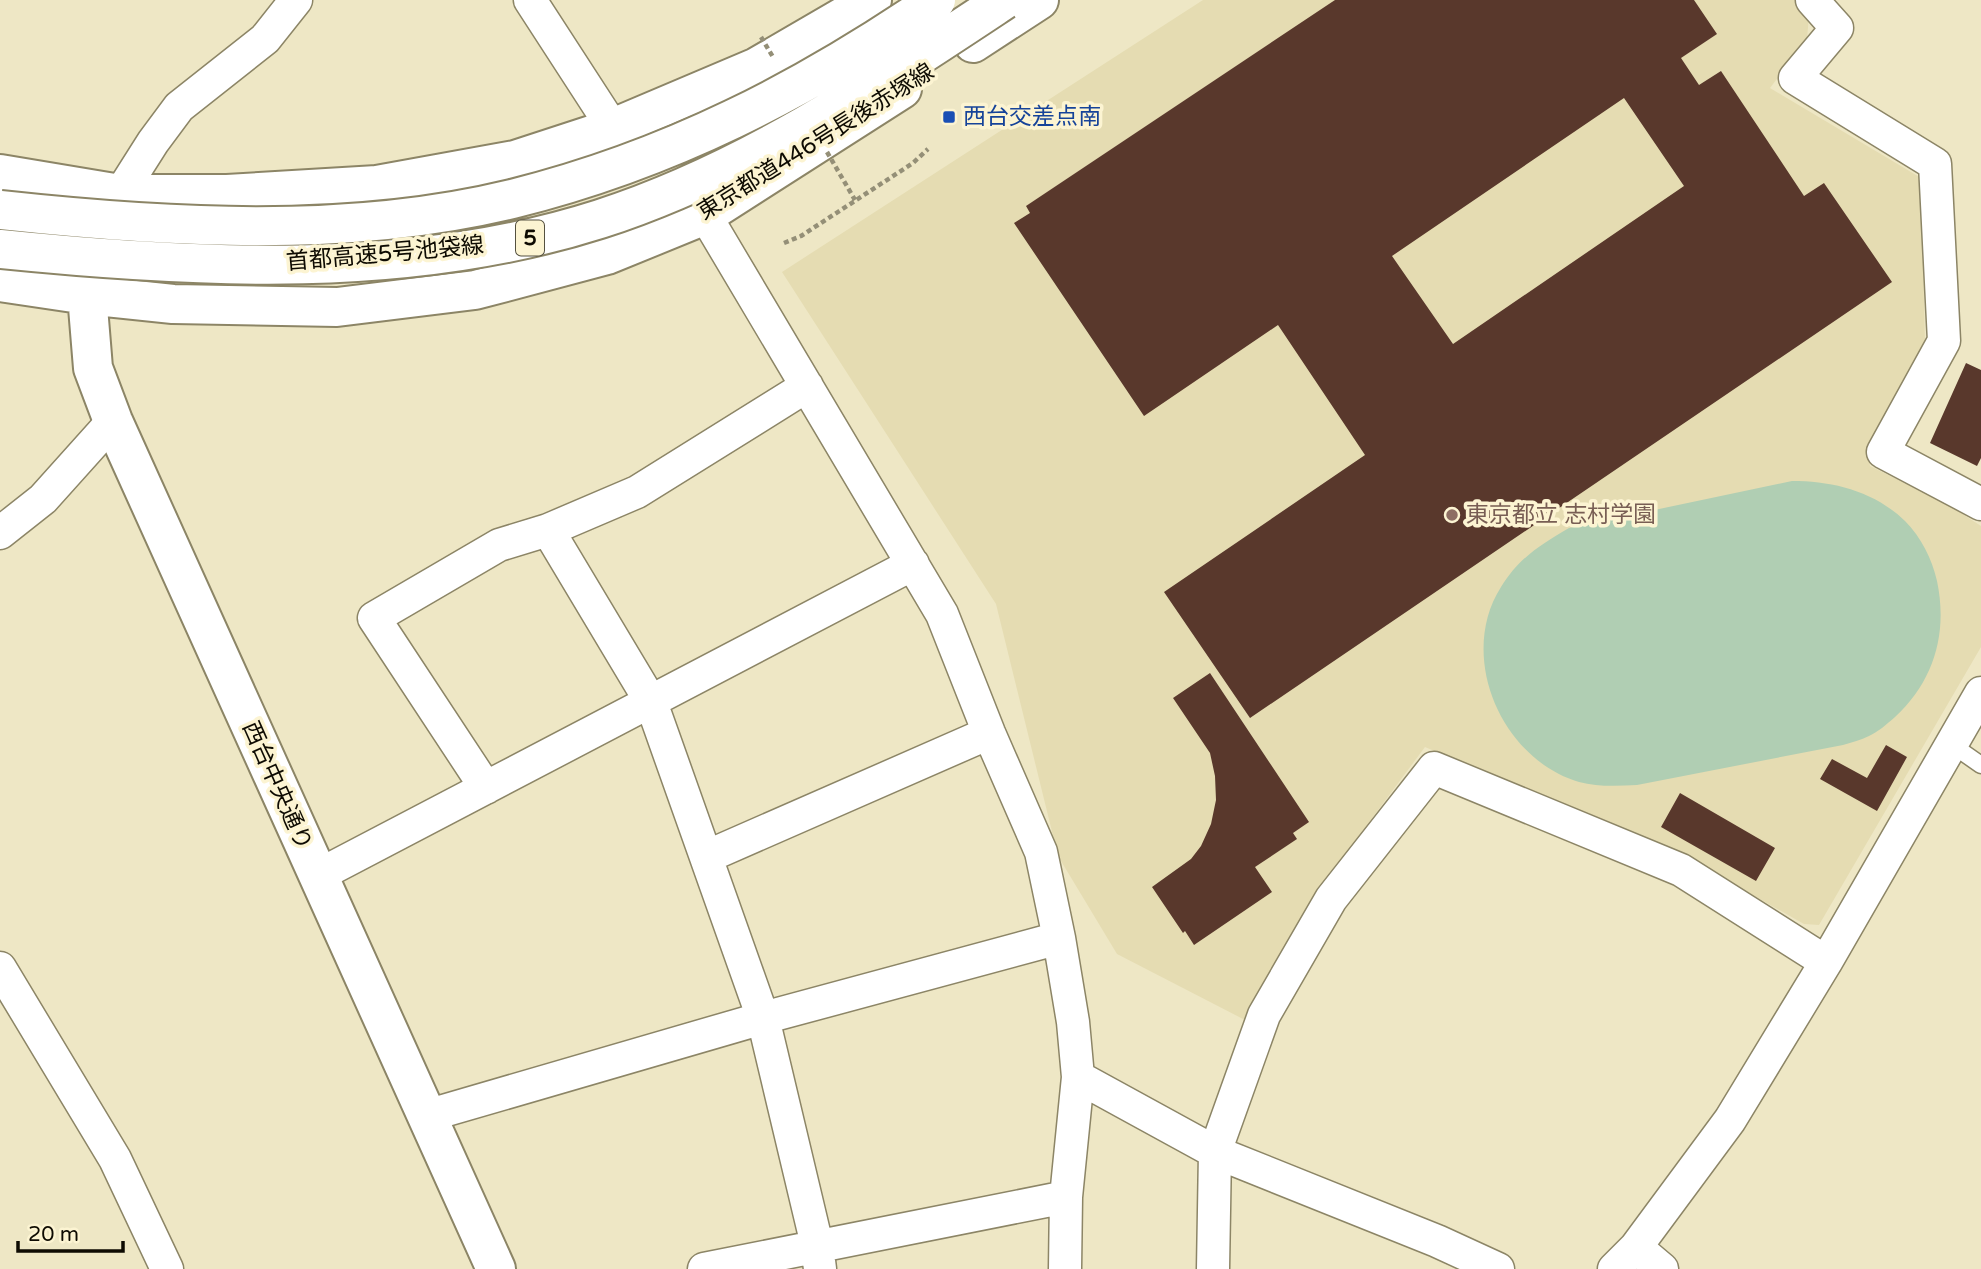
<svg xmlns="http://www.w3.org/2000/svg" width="1981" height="1269" viewBox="0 0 1981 1269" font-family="'Varela Round','Noto Sans JP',sans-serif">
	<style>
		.built { fill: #e5dcb2 }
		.green { fill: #b0ceb3 }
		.building { fill: #59382c; fill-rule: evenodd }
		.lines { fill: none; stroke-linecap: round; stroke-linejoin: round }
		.lane-casing { stroke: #8c8566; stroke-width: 19 }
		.street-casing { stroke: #8c8566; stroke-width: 35 }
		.secondary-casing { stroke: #8c8566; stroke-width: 42 }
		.path { stroke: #948f77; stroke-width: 4.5; stroke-dasharray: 5 3.5; stroke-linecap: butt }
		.lane { stroke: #fff; stroke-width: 16 }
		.street { stroke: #fff; stroke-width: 32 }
		.secondary { stroke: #fff; stroke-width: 38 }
		.highway-bridge-casing { stroke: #8c8566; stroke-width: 42; stroke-linecap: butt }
		.path-bridge { stroke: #948f77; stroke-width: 4.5; stroke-dasharray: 5 3.5; stroke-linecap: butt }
		.highway-bridge { stroke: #fff; stroke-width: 38 }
		.transit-dot { fill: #1a4fb4; stroke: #fcf4d2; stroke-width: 2.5 }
		.education-dot { fill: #8d6e63; stroke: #fcf4d2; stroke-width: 2.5 }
		.labels { text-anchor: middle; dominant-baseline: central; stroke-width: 7; stroke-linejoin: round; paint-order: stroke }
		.shield { fill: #fcf4d2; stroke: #555140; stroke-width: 2 }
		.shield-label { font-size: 21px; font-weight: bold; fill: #0e0b02 }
		.transit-label { font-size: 23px; fill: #164399; stroke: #fcf4d2; text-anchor: start }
		.street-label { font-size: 23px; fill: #0e0b02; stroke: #fcf4d2 }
		.education-label { font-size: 23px; fill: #785e54; stroke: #fcf4d2; text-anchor: start }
	</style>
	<rect width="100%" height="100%" fill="#eee7c5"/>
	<path class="built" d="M 1203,0 L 1796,0 L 1809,15 L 1807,39 L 1770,88 L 1921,178 L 1925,342 L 1867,449 L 1870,466 L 1947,504 L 1981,526 L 1981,647 L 1819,925 L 1804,924 L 1693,861 L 1425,747 L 1314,896 L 1245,1020 L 1117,954 L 1058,856 L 996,604 L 782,272 Z"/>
	<path class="green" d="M 1792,481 C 1833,481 1874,491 1905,521 C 1921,537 1932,559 1937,581 C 1948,633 1934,681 1895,717 C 1887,724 1878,732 1869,736 C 1861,740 1852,742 1843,745 L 1637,785 C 1618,786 1597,787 1579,782 C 1501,759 1457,656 1501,587 C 1519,558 1540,545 1569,528 Z"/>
	<path class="building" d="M 1335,0 L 1694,0 L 1717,34 L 1681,58 L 1699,85 L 1721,71 L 1804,196 L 1824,183 L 1892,282 L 1250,718 L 1164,592 L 1365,455 L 1278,325 L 1144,416 L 1014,223 L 1030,213 L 1026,206 ZM 1624,98 L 1684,186 L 1453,344 L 1392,256 Z
		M 1966,363 L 1981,370 L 1981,458 L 1977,466 L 1930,443 Z
		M 1210,673 L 1309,822 L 1293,833 L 1297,839 L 1255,867 L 1272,892 L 1194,945 L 1185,931 L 1183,933 L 1152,887 L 1191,859 L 1201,846 L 1211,824 L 1216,800 L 1215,776 L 1210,753 L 1173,698 Z
		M 1886,745 L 1907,757 L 1877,811 L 1820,779 L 1832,759 L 1867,778 Z
		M 1680,793 L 1775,848 L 1756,881 L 1661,827 Z"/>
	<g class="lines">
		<defs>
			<path id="lane" d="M 1951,744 L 1981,765"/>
			<path id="street" d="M 530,0 L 613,128
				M 1812,0 L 1837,28 L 1795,78 L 1935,164 L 1944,341 L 1883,452 L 1981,504
				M 120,194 L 153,142 L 179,107 L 265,39 L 296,0
				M 705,215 L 942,614 L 989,733 L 1041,852 L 1059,938 L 1073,1022 L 1078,1077 L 1066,1197 L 1065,1269
				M 807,386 L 637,492 L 548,530 L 651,702 L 763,1018 L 817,1245 L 820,1269
				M 0,533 L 43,499 L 113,421
				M 486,788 L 374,618 L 499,545 L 548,530
				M 706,857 L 989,733
				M 317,876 L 913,564
				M 0,968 L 115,1159 L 167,1269
				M 1078,1077 L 1215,1152 L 1437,1241 L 1498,1269
				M 426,1116 L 763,1018 L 1059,938
				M 1636,1247 L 1662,1269
				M 704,1269 L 1066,1197
				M 1213,1269 L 1215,1152 L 1264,1015 L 1331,899 L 1434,768 L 1681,870 L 1826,962
				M 1614,1269 L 1636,1247 L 1730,1120 L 1826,962 L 1981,693"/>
			<path id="secondary" d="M 973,43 L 1039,0
				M 0,174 L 120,194 L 227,194 L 377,185 L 515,160 L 613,128 L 757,67 L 872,0
				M 120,194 L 87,295 L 93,368 L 113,421 L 496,1269
				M 0,282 L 87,295 L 173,304 L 337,307 L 475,290 L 607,255 L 705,215 L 902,89"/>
		</defs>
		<use href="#lane" class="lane-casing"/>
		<use href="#street" class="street-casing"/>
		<use href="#secondary" class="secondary-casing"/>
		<path class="path" d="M 784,243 L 801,236 L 913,163 L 928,149"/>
		<use href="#lane" class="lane"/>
		<use href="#street" class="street"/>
		<use href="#secondary" class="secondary"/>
		<defs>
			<path id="highway-bridge" d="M 0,210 C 166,228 348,239 512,199 C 669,160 803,91 936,0
				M 0,249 C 197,269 410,280 600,219 C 746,172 877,84 1004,0"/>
		</defs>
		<use href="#highway-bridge" class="highway-bridge-casing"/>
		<path class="path-bridge" d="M 761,37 L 773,57
			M 827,152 L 855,200"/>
		<use href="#highway-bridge" class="highway-bridge"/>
	</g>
	<rect class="transit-dot" x="942" y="110" width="14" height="14" rx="3.5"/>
	<circle class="education-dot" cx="1452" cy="515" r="7"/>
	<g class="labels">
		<rect class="shield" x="516" y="220.5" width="28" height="35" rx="5"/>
		<g class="shield-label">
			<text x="530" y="238">5</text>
		</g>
		<g class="transit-label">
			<text x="963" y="117">西台交差点南</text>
		</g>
		<g class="street-label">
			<text transform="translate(816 142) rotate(-32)">東京都道446号長後赤塚線</text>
			<text transform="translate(385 254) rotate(-5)">首都高速5号池袋線</text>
			<text transform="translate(277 786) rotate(66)">西台中央通り</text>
		</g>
		<g class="education-label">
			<text x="1466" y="515">東京都立 志村学園</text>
		</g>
	</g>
	<path d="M18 1241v10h105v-10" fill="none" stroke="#0e0b02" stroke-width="3.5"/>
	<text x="28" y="1241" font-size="21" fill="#0e0b02" stroke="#fcf4d2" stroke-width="5" paint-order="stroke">20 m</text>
</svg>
